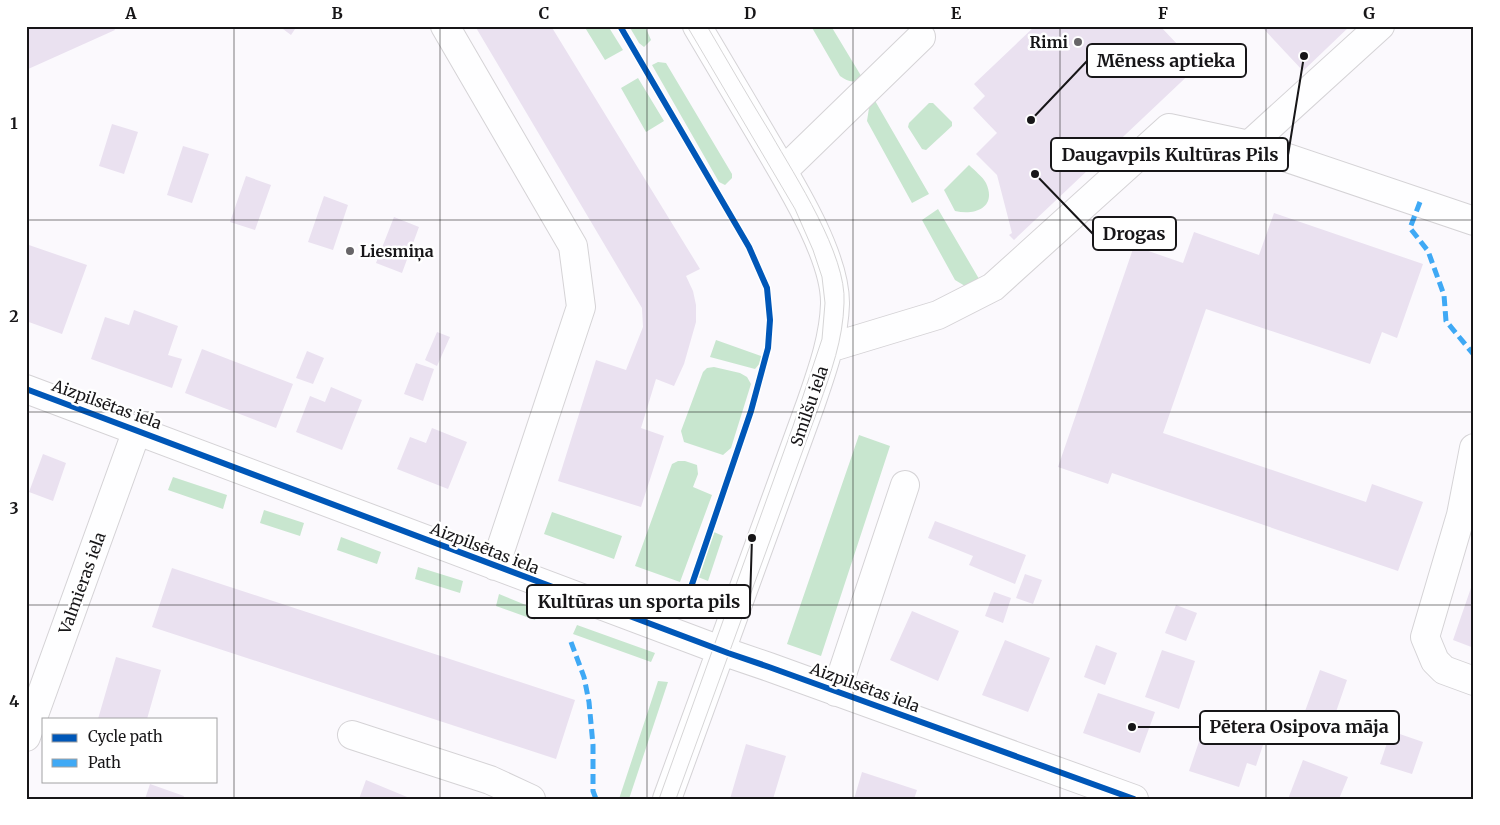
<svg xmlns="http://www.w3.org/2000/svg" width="1500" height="825" viewBox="0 0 1500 825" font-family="Merriweather,serif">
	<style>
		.green { fill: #c8e6cf }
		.building { fill: #eae1f0 }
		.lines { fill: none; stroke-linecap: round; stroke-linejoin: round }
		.minor-casing { stroke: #d5d3d6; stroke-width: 30 }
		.minor { stroke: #fefeff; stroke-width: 28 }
		.tram { stroke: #d6d5d6; stroke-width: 1 }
		.quiet { stroke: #3fa9f5; stroke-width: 5; stroke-dasharray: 10 5; stroke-linecap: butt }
		.cycleway-casing { stroke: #fff; stroke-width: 9 }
		.cycleway { stroke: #0057b8; stroke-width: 6 }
		.grid { fill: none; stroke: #171618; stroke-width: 1; stroke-opacity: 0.55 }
		.poi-dot { fill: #676568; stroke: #fff; stroke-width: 2 }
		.labels { text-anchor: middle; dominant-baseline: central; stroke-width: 5; stroke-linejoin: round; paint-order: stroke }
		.poi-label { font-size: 16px; font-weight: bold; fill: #171618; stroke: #fff; text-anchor: end }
		.street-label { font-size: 16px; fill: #171618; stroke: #fff }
		.leader { fill: none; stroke: #171618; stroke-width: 2 }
		.callout-dot { fill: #171618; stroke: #fff; stroke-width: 2 }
		.callout { fill: #fff; stroke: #171618; stroke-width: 2 }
		.callout-label { font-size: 18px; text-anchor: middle; font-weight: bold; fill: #171618 }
		.neatline { fill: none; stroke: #171618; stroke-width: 2 }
		.grid-label { font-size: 16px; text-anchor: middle; font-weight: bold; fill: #171618 }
	</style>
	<rect width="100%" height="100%" fill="#fbf9fd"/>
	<path class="green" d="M 584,26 L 608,26 L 623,50 L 605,60 Z
		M 629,26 L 645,26 L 651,40 L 644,47 L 639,43 Z
		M 811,26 L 831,26 L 863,79 C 853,83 848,82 840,76 Z
		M 658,62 L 666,63 L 732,174 L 732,178 L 725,185 L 719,182 L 652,65 Z
		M 638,78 L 664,121 L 646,132 L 621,88 Z
		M 874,99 L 929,194 L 912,203 L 867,121 L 869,108 Z
		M 929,103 L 933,103 L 952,122 L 952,126 L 926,150 L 922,149 L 908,127 L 909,123 Z
		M 969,165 C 974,170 983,177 986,183 C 997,207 976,216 955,211 L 944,190 Z
		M 938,209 L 982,284 L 965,286 L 955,280 L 922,220 Z
		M 716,340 L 761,356 L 761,362 L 755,369 L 710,357 Z
		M 714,367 L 740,373 L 747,377 L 751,384 L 731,448 L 723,455 L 684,442 L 681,431 L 703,372 L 707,368 Z
		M 859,435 L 890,446 L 821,656 L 787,644 Z
		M 678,461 L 685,461 L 697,465 L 698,474 L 693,487 L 712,495 L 680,582 L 635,566 L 669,472 L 672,464 Z
		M 173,477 L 227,495 L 223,509 L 168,490 Z
		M 264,510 L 304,523 L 300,536 L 260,523 Z
		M 552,512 L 622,536 L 614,559 L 544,534 Z
		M 714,532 L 723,536 L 708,581 L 698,577 Z
		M 341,537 L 381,552 L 377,564 L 337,550 Z
		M 418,567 L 463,581 L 460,593 L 415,579 Z
		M 499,594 L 538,610 L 535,620 L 496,606 Z
		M 577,625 L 655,653 L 651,662 L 573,634 Z
		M 658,681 L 668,682 L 629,799 L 619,799 Z"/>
	<path class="building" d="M 26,26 L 113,26 L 115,30 L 26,70 Z
		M 279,26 L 297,26 L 291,35 Z
		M 475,26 L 551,26 L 700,269 L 686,276 L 693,291 L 696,305 L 696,322 L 684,364 L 674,386 L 656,379 L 641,428 L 664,436 L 641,507 L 558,481 L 596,360 L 626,370 L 643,327 L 642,308 Z
		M 1035,26 L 1160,26 L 1198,66 L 1014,240 L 1009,235 L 1012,233 L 997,175 L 976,154 L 997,133 L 973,108 L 985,96 L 974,84 Z
		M 1261,26 L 1350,26 L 1303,71 Z
		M 112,124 L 138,132 L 124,174 L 99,166 Z
		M 183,146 L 209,154 L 192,203 L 167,195 Z
		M 246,176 L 271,185 L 255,230 L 230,222 Z
		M 324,196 L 348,205 L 333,250 L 308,242 Z
		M 1274,213 L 1423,264 L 1397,338 L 1382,332 L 1370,364 L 1206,309 L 1163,433 L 1366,502 L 1372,484 L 1423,502 L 1398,571 L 1112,473 L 1108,484 L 1058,467 L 1134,246 L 1183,263 L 1194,232 L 1259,255 Z
		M 394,217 L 419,227 L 402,273 L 376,263 Z
		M 26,244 L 87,265 L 62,334 L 26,321 Z
		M 134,310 L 178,326 L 168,355 L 182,359 L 172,388 L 91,359 L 105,317 L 129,325 Z
		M 437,332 L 450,337 L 437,366 L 425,360 Z
		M 202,349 L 293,384 L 276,428 L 185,393 Z
		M 307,351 L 324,358 L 313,384 L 296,378 Z
		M 416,363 L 434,369 L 423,401 L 404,394 Z
		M 331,387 L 362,400 L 342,450 L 296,432 L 310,396 L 325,402 Z
		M 432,428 L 467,442 L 448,489 L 397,469 L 410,437 L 426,443 Z
		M 43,454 L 66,463 L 53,501 L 29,492 Z
		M 935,521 L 1026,555 L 1015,584 L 969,565 L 973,556 L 928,538 Z
		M 172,568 L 575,700 L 556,759 L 152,627 Z
		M 1025,574 L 1042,580 L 1033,604 L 1016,598 Z
		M 1473,582 L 1474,582 L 1474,648 L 1453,640 Z
		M 994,592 L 1011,598 L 1003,623 L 985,616 Z
		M 1176,605 L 1197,613 L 1186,641 L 1165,633 Z
		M 912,611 L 959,631 L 938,681 L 890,660 Z
		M 1005,640 L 1050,658 L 1028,712 L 982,695 Z
		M 1096,645 L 1117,653 L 1105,685 L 1084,677 Z
		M 1162,650 L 1195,661 L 1179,709 L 1145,697 Z
		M 116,657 L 161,670 L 147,719 L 98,719 Z
		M 1320,670 L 1347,680 L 1328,735 L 1300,725 Z
		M 1098,693 L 1155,712 L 1140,753 L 1083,733 Z
		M 1224,722 L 1266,736 L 1256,766 L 1247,763 L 1239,787 L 1189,771 L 1204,727 L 1220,732 Z
		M 1391,731 L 1423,742 L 1412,774 L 1380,764 Z
		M 746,744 L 786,756 L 773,799 L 730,799 Z
		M 1303,760 L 1348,777 L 1339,799 L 1288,799 Z
		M 862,772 L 917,790 L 914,799 L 854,799 Z
		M 366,780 L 412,799 L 359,799 Z
		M 150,784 L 184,796 L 183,799 L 145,799 Z"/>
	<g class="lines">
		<defs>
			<path id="minor" d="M 445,26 L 573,246 L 581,307 L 495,566
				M 1249,145 L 1380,26
				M 783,171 L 921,37
				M 829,348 L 938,315 L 993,287 L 1169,128 L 1249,145 L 1474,221
				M 26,389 L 728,653 L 769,667 L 1134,799
				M 1474,448 L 1461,515 L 1425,637 L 1435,661 L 1444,670 L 1474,681
				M 836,692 L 905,485
				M 352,735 L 490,780 L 531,799
				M 26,737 L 137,430
				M 667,799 L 811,403 C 822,371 834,338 835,304 C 836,254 786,177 761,134 C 740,98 718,62 697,26"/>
		</defs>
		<use href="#minor" class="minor-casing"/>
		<use href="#minor" class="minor"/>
		<path class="tram" d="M 659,799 L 793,426 L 822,339 L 825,303 L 822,277 L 813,250 L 795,209 L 687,26
			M 676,799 L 819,406 C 831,372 843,340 844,303 C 847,255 795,176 771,134 C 749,98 728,62 707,26"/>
		<path class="quiet" d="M 1420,202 L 1410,228 L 1428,251 L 1444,295 L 1446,321 L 1474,355
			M 571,642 L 584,677 L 589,702 L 593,745 L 593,791 L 596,799"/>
		<defs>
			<path id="cycleway" d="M 620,26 L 749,247 L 767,288 L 770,320 L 768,348 L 751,411 L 689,593
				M 26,389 L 728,653 L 769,667 L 1134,799"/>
		</defs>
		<use href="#cycleway" class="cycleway-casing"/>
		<use href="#cycleway" class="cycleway"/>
	</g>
	<path class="grid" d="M 234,26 L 234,799M 440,26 L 440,799M 647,26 L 647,799M 853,26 L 853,799M 1060,26 L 1060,799M 1266,26 L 1266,799M 26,220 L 1474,220M 26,412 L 1474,412M 26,605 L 1474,605"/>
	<g class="poi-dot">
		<circle cx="1078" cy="42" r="5"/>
		<circle cx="350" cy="251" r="5"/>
	</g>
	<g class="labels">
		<g class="poi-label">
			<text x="1068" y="42">Rimi</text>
			<text x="360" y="251" text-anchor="start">Liesmiņa</text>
		</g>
		<g class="street-label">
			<text transform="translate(107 404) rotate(20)">Aizpilsētas iela</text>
			<text transform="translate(809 406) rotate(-71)">Smilšu iela</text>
			<text transform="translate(485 548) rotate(21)">Aizpilsētas iela</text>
			<text transform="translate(82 583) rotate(-70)">Valmieras iela</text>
			<text transform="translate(865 687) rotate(20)">Aizpilsētas iela</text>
		</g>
	</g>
	<path class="leader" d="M1031 120L1087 61M1304 56L1288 155M1035 174L1093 234M752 538L750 601M1132 727L1200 727"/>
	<g class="callout-dot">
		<circle cx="1031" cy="120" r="5"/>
		<circle cx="1304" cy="56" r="5"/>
		<circle cx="1035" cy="174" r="5"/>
		<circle cx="752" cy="538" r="5"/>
		<circle cx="1132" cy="727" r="5"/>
	</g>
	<g class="callout">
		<rect x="1087" y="44" width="159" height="33" rx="5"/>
		<rect x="1051" y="138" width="237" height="33" rx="5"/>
		<rect x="1093" y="217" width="83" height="33" rx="5"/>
		<rect x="527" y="585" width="223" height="33" rx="5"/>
		<rect x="1200" y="711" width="199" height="33" rx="5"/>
	</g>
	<g class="callout-label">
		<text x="1166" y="67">Mēness aptieka</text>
		<text x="1170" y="161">Daugavpils Kultūras Pils</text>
		<text x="1134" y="240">Drogas</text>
		<text x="639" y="608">Kultūras un sporta pils</text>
		<text x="1299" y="733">Pētera Osipova māja</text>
	</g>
	<rect width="1500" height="825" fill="none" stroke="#ffffff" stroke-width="55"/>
	<rect x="42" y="718" width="175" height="65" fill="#ffffff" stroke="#a2a2a3"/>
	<rect x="52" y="734" width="25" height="8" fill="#0057b8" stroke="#a2a2a3"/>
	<text x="88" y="742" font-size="15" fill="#171618">Cycle path</text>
	<rect x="52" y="759" width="25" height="8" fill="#3fa9f5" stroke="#a2a2a3"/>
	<text x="88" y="768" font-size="15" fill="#171618">Path</text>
	<rect x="28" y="28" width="1444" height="770" class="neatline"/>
	<g class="grid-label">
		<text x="131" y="19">A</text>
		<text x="337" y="19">B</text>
		<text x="544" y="19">C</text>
		<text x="750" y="19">D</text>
		<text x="956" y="19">E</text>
		<text x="1163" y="19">F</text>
		<text x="1369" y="19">G</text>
		<text x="14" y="129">1</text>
		<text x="14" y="322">2</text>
		<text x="14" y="514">3</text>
		<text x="14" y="707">4</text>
	</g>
</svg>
